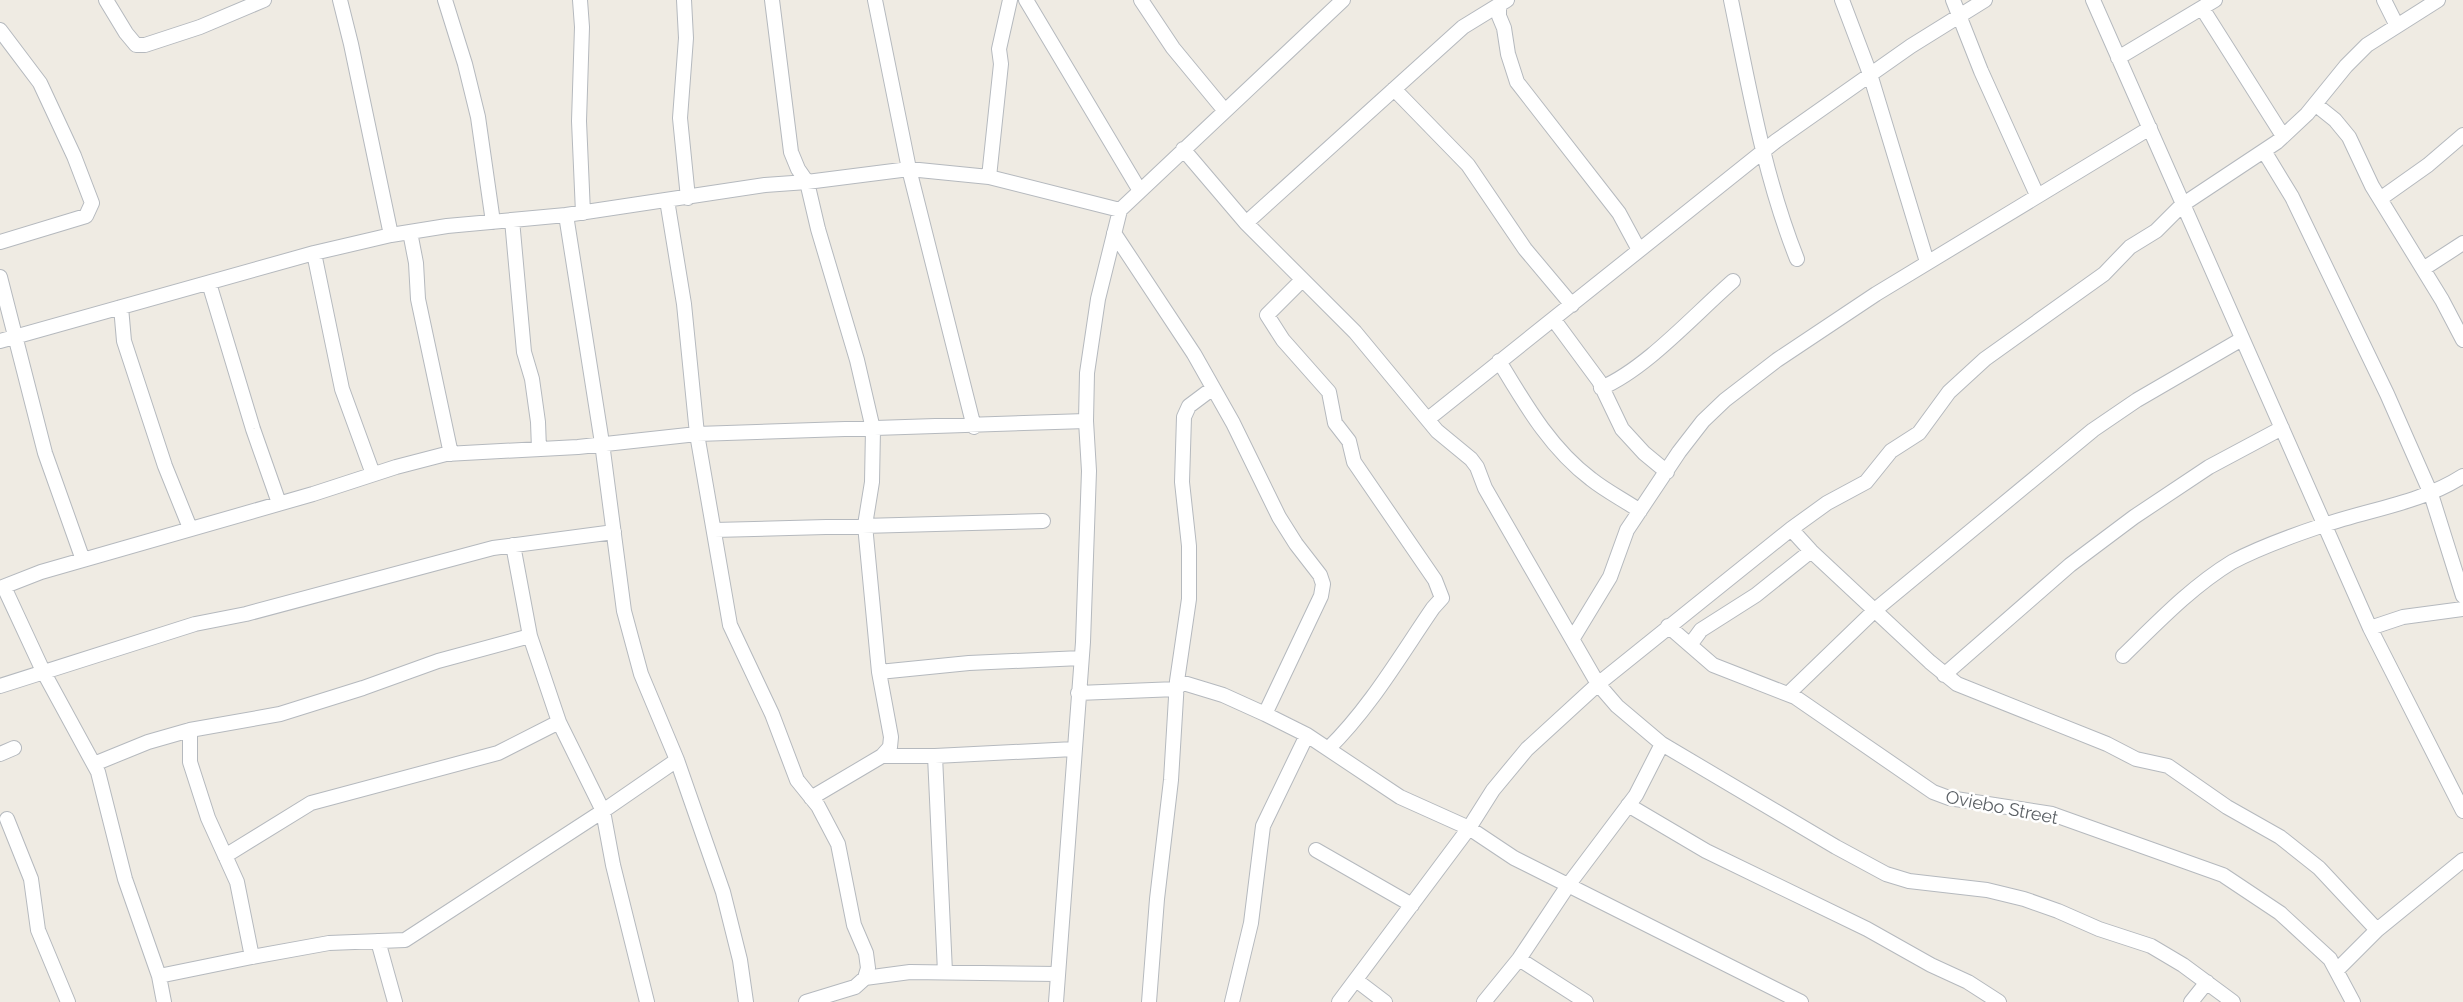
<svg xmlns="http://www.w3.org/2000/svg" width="2463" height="1002" viewBox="0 0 2463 1002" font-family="Raleway,sans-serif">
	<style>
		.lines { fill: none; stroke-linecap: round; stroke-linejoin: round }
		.minor-casing { stroke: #b5b9be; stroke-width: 16 }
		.minor { stroke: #fff; stroke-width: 14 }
		.labels { text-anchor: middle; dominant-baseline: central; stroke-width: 5; stroke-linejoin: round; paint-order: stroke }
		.street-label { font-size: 18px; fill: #5b6065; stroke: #fff }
	</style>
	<rect width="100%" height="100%" fill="#efebe3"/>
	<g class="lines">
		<defs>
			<path id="minor" d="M 106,0 L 126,33 L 136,45 L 145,45 L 200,27 L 264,0
				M 340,0 L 351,44 L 391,235
				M 445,0 L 465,64 L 478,117 L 493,222
				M 580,0 L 582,27 L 579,121 L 583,213
				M 684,0 L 686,38 L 680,118 L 688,198
				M 772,0 L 791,152 L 798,169 L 807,182 L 818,229 L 857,360 L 873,429 L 872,482 L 865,525 L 879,672 L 891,737 L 890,747 L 882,756 L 811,798
				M 875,0 L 909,169 L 974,427
				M 1026,0 L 1140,191
				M 1141,0 L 1173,48 L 1225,111
				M 1731,0 C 1749,87 1764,176 1797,259
				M 1842,0 L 1870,74 L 1927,262
				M 1953,0 L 1981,71 L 2037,195
				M 2093,0 L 2370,628 L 2463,811
				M 2384,0 L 2397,26
				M 1499,5 L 1499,16 L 1504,28 L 1508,54 L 1517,82 L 1619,213 L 1639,250
				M 2202,8 L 2283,136
				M 0,30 L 40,83 L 74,156 L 92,203 L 86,216 L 0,242
				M 2118,58 L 2215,0
				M 1394,89 L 1468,165 L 1525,249 L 1572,305
				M 2315,104 L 2335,120 L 2349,137 L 2372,186 L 2442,300 L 2463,340
				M 1183,149 L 1246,223 L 1355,332 L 1437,431 L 1471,459 L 1477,467 L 1485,488 L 1598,684 L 1617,706 L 1662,744 L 1836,847 L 1886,874 L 1909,881 L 1987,890 L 2024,899 L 2058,911 L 2099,929 L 2151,946 L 2183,965 L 2233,1002
				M 2264,151 L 2292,197 L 2387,394 L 2431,494 L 2463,596
				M 989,177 L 1001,64 L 999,49 L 1010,0
				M 2380,199 L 2428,165 L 2463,135
				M 667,200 L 684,304 L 697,434 L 730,625 L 772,714 L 797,780 L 818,806 L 838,844 L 854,925 L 866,953 L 868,968 L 865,978
				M 566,215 L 602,443 L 624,611 L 641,674 L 677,760 L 723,892 L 740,960 L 746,1002
				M 512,220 L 524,352 L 532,379 L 538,422 L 539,449
				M 1246,223 L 1463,27 L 1507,0
				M 410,232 L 416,263 L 418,299 L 451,454
				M 1114,233 L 1194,354 L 1233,423 L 1279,517 L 1296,544 L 1320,575 L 1323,584 L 1321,596 L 1265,714 L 1307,735 L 1400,797 L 1469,828 L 1514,858 L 1801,1002
				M 314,253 L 342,389 L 373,474
				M 2423,269 L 2463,243
				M 0,277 L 45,453 L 83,560
				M 1302,280 L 1267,315 L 1283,340 L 1329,392 L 1335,423 L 1349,441 L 1354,462 L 1435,580 L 1442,598 L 1433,608 C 1400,656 1370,708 1328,749
				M 209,283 L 253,429 L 279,503
				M 121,307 L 124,341 L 165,466 L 190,528
				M 1554,320 L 1599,381 L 1622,429 L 1644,453 L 1667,472
				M 0,341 L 314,253 L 391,235 L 447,226 L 566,215 L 765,185 L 807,182 L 909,169 L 989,177 L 1120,210 L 1343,0
				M 1499,361 C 1525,404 1550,448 1591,479 C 1606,491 1624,500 1640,511
				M 1601,388 C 1646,369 1695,314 1733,281
				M 1428,419 L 1776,141 L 1911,46 L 1985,0
				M 1791,529 L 1811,551 L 1930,662 L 1957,684 L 2107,744 L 2136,759 L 2168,766 L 2227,807 L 2280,837 L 2319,868 L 2377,930
				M 714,530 L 1043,521
				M 513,545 L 530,636
				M 4,587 L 43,671 L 98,772 L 125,879 L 159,976 L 164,1002
				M 0,588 L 41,572 L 313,494 L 396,467 L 446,454 L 578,447 L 697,434 L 1086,421
				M 1668,626 L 1713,665 L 1795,697 L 1933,792 L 1949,798 L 2052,814 L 2223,875 L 2280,913 L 2330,959 L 2353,1002
				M 2370,628 L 2403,617 L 2463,609
				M 1573,638 L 1610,577 L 1627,530 L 1679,452 L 1703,421 L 1725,400 L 1777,360 L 1876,294 L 2150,128
				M 1690,645 L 1701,630 L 1756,595 L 1811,551
				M 2123,656 C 2157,623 2191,587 2232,562 C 2260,547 2294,535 2324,525 C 2371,509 2421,503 2463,476
				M 879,672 L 969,663 L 1081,658
				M 1944,675 L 2070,565 L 2134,517 L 2209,467 L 2282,428
				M 1177,681 L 1189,599 L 1189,546 L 1182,482 L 1184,417 L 1189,406 L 1213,388
				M 0,686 L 195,624 L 246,614 L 493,548 L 614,532
				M 1078,693 L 1177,689
				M 1788,694 L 1875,610 L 2093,430 L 2137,400 L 2242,339
				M 190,730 L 190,762 L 208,818 L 237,882 L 252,957 L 329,943 L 405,940 L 603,811 L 677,760
				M 0,754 L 14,748
				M 882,756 L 935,756 L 1074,749
				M 935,756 L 945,972
				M 94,764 L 148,742 L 190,730 L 280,714 L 363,688 L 438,661 L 530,636 L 559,722 L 603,811 L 613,865 L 647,1002
				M 1628,805 L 1706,851 L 1867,929 L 1931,965 L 1968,982 L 1999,1002
				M 7,819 L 31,879 L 38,930 L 68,1002
				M 1316,850 L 1412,905
				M 225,856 L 311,803 L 498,753 L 559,722
				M 378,941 L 395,1002
				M 1519,959 L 1586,1002
				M 2337,970 L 2377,930 L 2463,860
				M 159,976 L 252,957
				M 1356,980 L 1385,1002
				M 806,1002 L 855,987 L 865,978 L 910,972 L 1057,974
				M 1056,1002 L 1083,642 L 1089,471 L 1086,421 L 1087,373 L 1098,299 L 1120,210
				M 1149,1002 L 1157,899 L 1171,780 L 1177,681 L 1223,695 L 1265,714
				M 1232,1002 L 1251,923 L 1263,826 L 1307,735
				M 1339,1002 L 1469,828 L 1493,790 L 1527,749 L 1598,684 L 1791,529 L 1827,503 L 1866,482 L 1891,451 L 1919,433 L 1949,392 L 1985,359 L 2104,274 L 2130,247 L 2156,231 L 2182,205 L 2277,142 L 2307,114 L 2346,66 L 2367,45 L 2438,0
				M 1484,1002 L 1519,959 L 1569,884 L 1636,795 L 1662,744
				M 2191,1002 L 2207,982"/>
		</defs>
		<use href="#minor" class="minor-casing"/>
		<use href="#minor" class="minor"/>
	</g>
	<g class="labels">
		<g class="street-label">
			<text transform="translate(2002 807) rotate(11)">Oviebo Street</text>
		</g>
	</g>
</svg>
